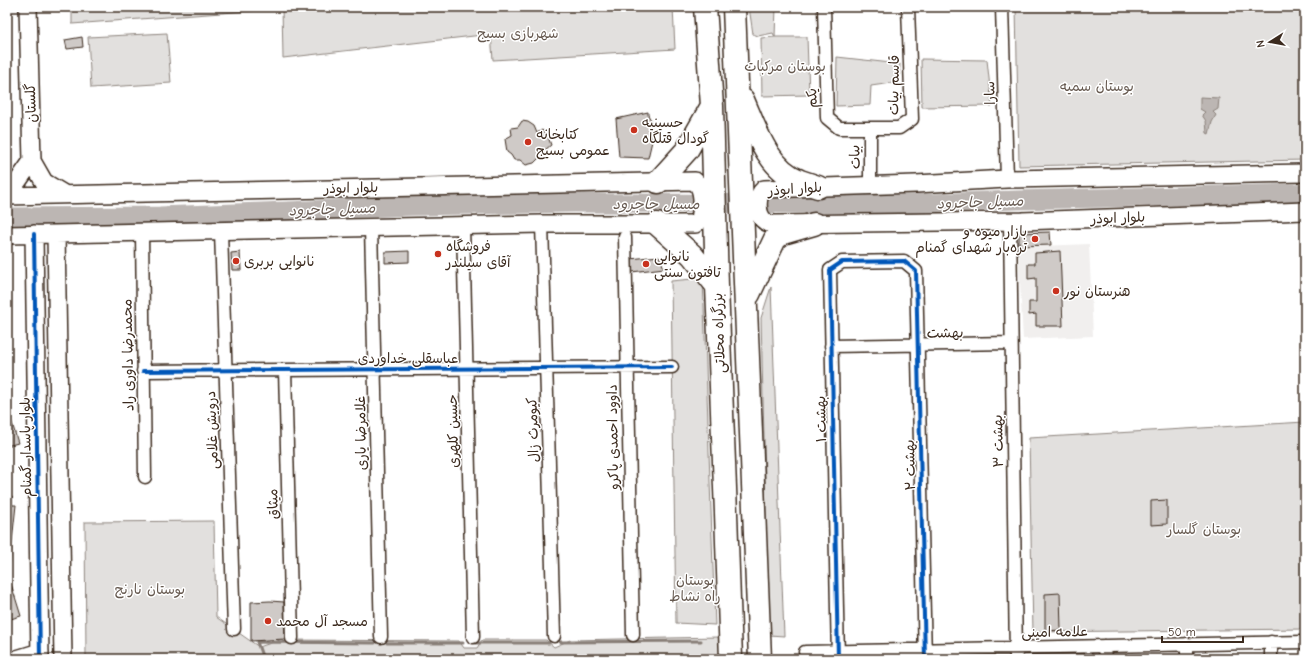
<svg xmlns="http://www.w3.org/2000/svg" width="1312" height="666" viewBox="0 0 1312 666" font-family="'Comic Neue','Playpen Sans Arabic',sans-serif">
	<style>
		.built { fill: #f1efee }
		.green { fill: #e2e0de; stroke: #8e857e }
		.water { fill: #bcb6b3; stroke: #887e77 }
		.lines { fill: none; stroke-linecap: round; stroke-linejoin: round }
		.stream { stroke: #887e77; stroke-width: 3 }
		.river { stroke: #bcb6b3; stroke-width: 19 }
		.building { fill: #cfcac7; stroke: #3b2a1e }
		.street-casing { stroke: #3b2a1e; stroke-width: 15 }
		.secondary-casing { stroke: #3b2a1e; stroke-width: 20 }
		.highway-casing { stroke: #3b2a1e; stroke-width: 25 }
		.street { stroke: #fff; stroke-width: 12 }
		.secondary { stroke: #fff; stroke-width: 17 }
		.highway { stroke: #fff; stroke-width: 22 }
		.cycleway-casing { stroke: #fff; stroke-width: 6 }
		.cycleway { stroke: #0057b8; stroke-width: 4 }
		.poi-dot { fill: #c8321e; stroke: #fff; stroke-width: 1.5 }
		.labels { text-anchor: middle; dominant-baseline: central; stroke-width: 3; stroke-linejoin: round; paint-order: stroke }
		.park-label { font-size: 14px; fill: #65584e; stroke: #fff }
		.street-label { font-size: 14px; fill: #3b2a1e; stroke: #fff }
		.poi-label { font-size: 14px; fill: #3b2a1e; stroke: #fff; text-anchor: start }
		.water-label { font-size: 15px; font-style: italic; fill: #685b52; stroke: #fff }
	</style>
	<rect width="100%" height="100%" fill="#fff"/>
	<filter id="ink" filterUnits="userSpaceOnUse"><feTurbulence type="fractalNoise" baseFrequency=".025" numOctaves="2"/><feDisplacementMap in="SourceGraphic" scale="8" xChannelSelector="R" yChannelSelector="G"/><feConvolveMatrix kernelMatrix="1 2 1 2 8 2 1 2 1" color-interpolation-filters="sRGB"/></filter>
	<g filter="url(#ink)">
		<path class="built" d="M 1089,244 L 1093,336 L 1023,339 L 1018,247 Z"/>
		<path class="green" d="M 72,7 L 261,7 L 262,10 L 72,24 Z
			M 282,7 L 673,7 L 675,49 L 493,60 L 491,34 L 283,58 Z
			M 749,7 L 776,7 L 775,37 L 807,37 L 809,95 L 762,96 L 761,38 L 775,37 L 773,33 L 758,36 L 753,34 Z
			M 1016,7 L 1305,7 L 1305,160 L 1019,166 Z
			M 167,33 L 171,83 L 91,88 L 88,37 Z
			M 837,57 L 900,64 L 899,82 L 871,86 L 870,105 L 836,106 Z
			M 921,59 L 987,60 L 992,106 L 922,107 Z
			M 703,278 L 715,625 L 676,623 L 671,281 Z
			M 771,287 L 784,636 L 769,635 L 761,318 Z
			M 1305,422 L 1305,629 L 1033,632 L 1029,438 Z
			M 214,521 L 216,617 L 259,647 L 280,640 L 459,641 L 464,648 L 477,648 L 482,640 L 546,640 L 554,647 L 570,640 L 719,637 L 720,659 L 86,659 L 85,522 Z"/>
		<path class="water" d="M 1200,97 L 1219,98 L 1218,109 L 1213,112 L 1216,115 L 1212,122 L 1209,134 L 1207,133 L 1206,121 L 1202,115 L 1205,112 L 1200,109 Z"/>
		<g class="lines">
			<path class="stream" d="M 560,642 L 701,641
				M 387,643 L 463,643
				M 475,643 L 549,643
				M 263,659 L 257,642 L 375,643"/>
			<path class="river" d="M 7,217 L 160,216 L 412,206 L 574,203 L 907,204 L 1016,200 L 1305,193"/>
		</g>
		<path class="building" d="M 82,37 L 83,47 L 67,49 L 65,40 Z
			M 648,112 L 648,115 L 651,120 L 652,141 L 648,158 L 619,157 L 616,119 Z
			M 522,121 L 528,122 L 534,126 L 537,133 L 542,130 L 547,134 L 551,145 L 545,150 L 540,151 L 539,158 L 534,163 L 526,165 L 520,160 L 514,160 L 511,155 L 507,152 L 505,139 L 512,135 L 511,128 L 518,127 Z
			M 1050,232 L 1051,245 L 1019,246 L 1019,233 Z
			M 409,251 L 409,262 L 385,263 L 385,252 Z
			M 1060,251 L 1063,326 L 1036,326 L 1036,314 L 1029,315 L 1029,302 L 1036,302 L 1036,278 L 1028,279 L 1028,264 L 1035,264 L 1035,253 Z
			M 240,252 L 241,270 L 232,270 L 231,253 Z
			M 659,256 L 664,268 L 632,272 L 630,259 Z
			M 7,406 L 18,443 L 7,446 Z
			M 7,495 L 12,496 L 12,505 L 16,505 L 9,569 L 7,569 Z
			M 1167,500 L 1167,524 L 1151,525 L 1151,501 Z
			M 7,571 L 21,616 L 7,620 Z
			M 1060,593 L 1061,630 L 1045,631 L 1045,594 Z
			M 270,601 L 284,602 L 285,639 L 251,641 L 251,602 Z"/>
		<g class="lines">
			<defs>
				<path id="street" d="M 824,7 L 827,118 L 839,128 L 899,128 L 912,119 L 908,7
					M 1002,7 L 1007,179
					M 870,128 L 870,185
					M 1010,222 L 1016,659
					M 542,224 L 554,636
					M 463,225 L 473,637
					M 371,227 L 381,637
					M 221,231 L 234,629
					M 142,232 L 145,477
					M 625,237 L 633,635
					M 831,346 L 1011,343
					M 285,370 L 292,638
					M 143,371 L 672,367
					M 1271,642 L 1271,659
					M 1187,644 L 1187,659
					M 1104,646 L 1105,659
					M 805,652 L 1305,642
					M 838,659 L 830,270 L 842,262 L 904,261 L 916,271 L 925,659"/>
				<path id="secondary" d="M 32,161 L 44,182 L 64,194
					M 1305,173 L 1007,179 L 916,184 L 764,189 C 756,196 756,216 766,222 C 769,224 773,224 776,224 L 1022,221 L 1305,211
					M 7,188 L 18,181 L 32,161 L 28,7
					M 7,196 L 695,181 C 705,191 702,207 700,220 L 695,224 L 542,224 L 7,235
					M 34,234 L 40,659
					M 56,234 L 63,659
					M 17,659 L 40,652"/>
				<path id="highway" d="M 705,7 L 712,106 L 717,286 L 726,513 L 731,659
					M 734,7 L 760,659
					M 743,100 C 756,130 767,168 800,181 C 806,183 812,185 818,187
					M 658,182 L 687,150 L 712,106
					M 657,224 L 692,255 L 717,286
					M 749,294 L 775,239 L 783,233 L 814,224"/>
			</defs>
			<use href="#street" class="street-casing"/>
			<use href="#secondary" class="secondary-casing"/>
			<use href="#highway" class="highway-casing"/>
			<use href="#street" class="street"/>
			<use href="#secondary" class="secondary"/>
			<use href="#highway" class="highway"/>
			<defs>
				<path id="cycleway" d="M 34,234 L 40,659
					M 143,371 L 672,367
					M 838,659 L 830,270 L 842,262 L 904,261 L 916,271 L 925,659"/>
			</defs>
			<use href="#cycleway" class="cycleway-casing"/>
			<use href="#cycleway" class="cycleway"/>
		</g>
	</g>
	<g class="poi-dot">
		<circle cx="634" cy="130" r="4"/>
		<circle cx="528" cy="142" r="4"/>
		<circle cx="1035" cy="239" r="4"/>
		<circle cx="438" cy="254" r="4"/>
		<circle cx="236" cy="261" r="4"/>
		<circle cx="646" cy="264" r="4"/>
		<circle cx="1056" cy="291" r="4"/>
		<circle cx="268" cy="621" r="4"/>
	</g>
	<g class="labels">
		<g class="park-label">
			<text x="518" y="33">شهربازی بسیج</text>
			<text x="785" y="66">بوستان مرکبات</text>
			<text x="1097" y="86">بوستان سمیه</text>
			<text x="1204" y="529">بوستان گلسار</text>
			<text x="695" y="580">بوستان<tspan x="695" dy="16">راه نشاط</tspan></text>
			<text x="150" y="589">بوستان نارنج</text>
		</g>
		<g class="street-label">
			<text transform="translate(894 85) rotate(-89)">قاسم بیات</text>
			<text transform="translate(990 93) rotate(-92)">سارا</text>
			<text transform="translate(812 98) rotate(-92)">یکم</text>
			<text transform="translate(31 103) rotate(-92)">گلستان</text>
			<text transform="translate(855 157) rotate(-91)">بیات</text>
			<text transform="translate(351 188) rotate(-1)">بلوار ابوذر</text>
			<text transform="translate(795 189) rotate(-4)">بلوار ابوذر</text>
			<text transform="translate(1118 218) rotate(-2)">بلوار ابوذر</text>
			<text transform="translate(719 333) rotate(-92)">بزرگراه محلاتی</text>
			<text transform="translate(945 333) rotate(-1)">بهشت</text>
			<text transform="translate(128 355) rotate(-91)">محمدرضا داوری راد</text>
			<text x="408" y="358">عباسقلی خداوردی</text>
			<text transform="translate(821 419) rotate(-91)">بهشت ۱</text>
			<text transform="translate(212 430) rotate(-92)">درویش غلامی</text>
			<text transform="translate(533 430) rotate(-92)">کیومرث زال</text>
			<text transform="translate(453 431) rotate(-91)">حسین کلهری</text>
			<text transform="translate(361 433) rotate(-91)">غلامرضا یاری</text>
			<text transform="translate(613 437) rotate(-91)">داوود احمدی پاکرو</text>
			<text transform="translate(998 441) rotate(-91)">بهشت ۳</text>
			<text transform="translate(26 447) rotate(-91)">بلوار پاسدار گمنام</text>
			<text transform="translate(910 465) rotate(-91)">بهشت ۲</text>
			<text transform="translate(273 504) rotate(-91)">میثاق</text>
			<text transform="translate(1055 632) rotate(-1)">علامه امینی</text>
		</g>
		<g class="poi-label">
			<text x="642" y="122">حسینیه<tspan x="642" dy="16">گودال قتلگاه</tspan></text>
			<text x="536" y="134">کتابخانه<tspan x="536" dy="16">عمومی بسیج</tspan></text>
			<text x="1027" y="231" text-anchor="end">بازار میوه و<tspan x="1027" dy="16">تره‌بار شهدای گمنام</tspan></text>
			<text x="446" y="246">فروشگاه<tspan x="446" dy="16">آقای سیلندر</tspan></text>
			<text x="654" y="256">نانوایی<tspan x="654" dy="16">تافتون سنتی</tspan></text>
			<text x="244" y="261">نانوایی بربری</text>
			<text x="1064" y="291">هنرستان نور</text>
			<text x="276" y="621">مسجد آل محمد</text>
		</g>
		<g class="water-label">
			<text transform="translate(980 202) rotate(-2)">مسیل جاجرود</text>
			<text x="656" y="204">مسیل جاجرود</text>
			<text transform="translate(332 209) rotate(-2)">مسیل جاجرود</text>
		</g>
	</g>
	<rect width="1312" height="666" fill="none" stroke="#fff" stroke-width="24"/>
	<rect x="12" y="12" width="1288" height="642" fill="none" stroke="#3b2a1e" stroke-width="1.5" filter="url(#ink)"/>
	<g transform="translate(1270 42) rotate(259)" stroke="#ffffff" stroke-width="3" paint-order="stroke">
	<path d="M0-3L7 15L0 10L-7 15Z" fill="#3b2a1e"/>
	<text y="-6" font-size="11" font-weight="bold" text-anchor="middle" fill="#3b2a1e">N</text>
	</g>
	<path d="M1162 636v6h81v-6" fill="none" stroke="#3b2a1e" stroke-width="2"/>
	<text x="1168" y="636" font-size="12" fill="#3b2a1e" stroke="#ffffff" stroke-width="3" paint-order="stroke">50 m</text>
</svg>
